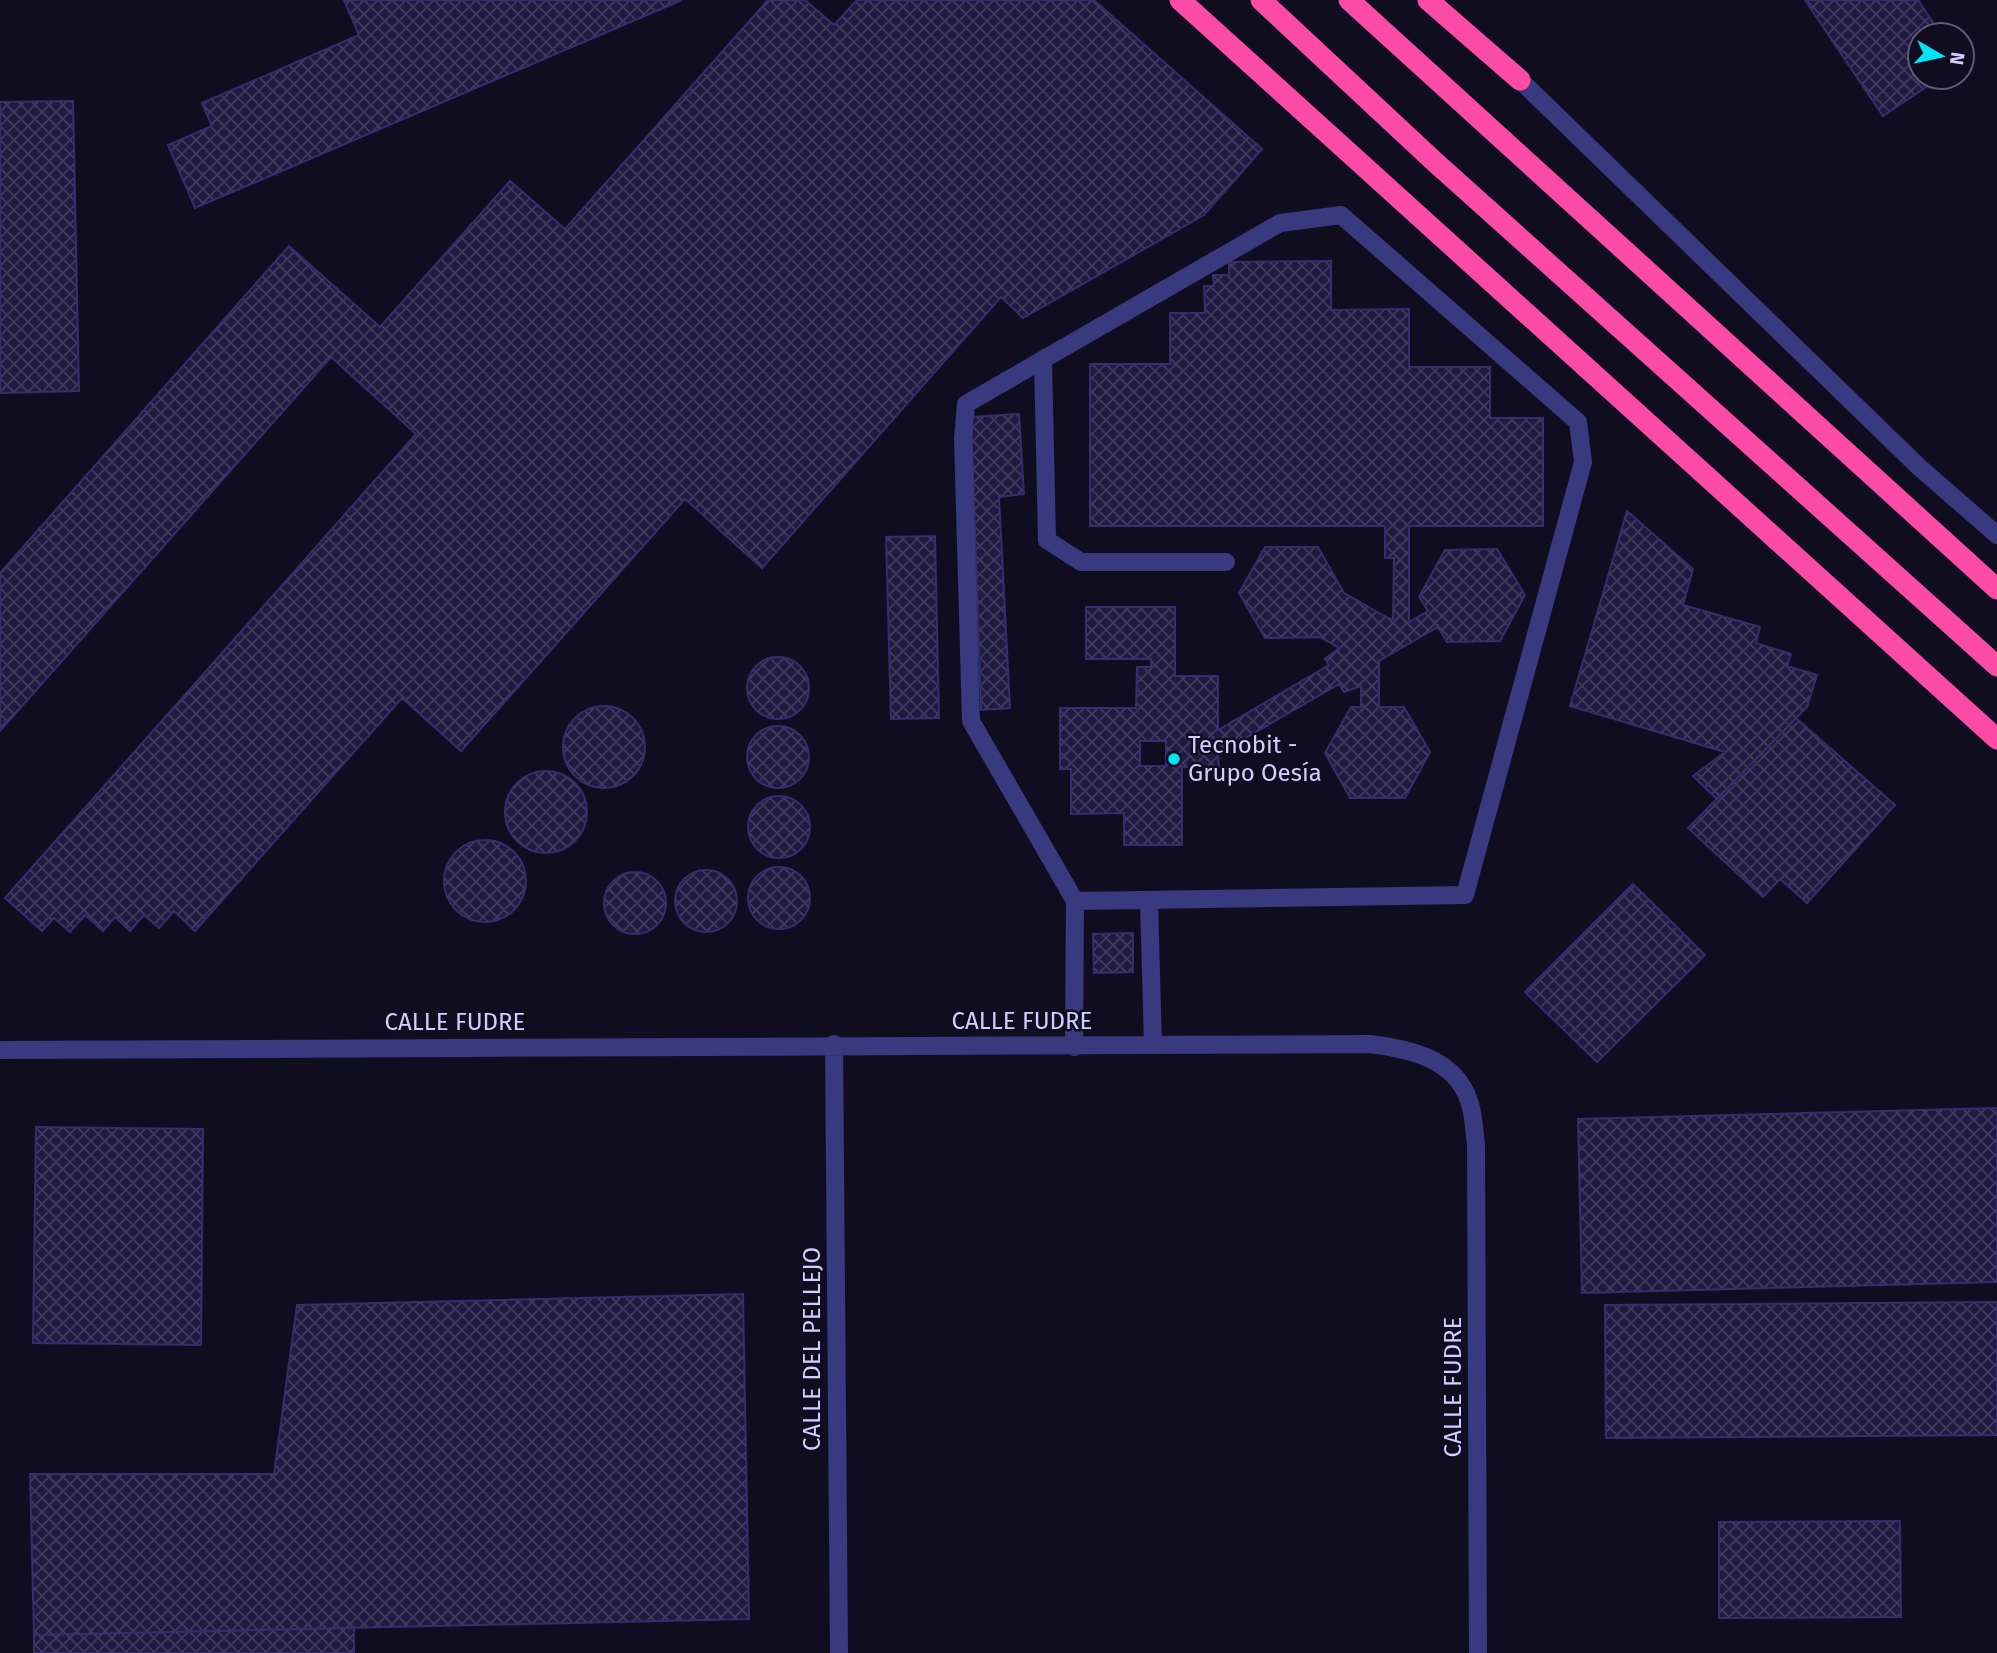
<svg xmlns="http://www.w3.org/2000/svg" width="1997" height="1653" viewBox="0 0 1997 1653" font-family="'Fira Sans',sans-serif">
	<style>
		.building { fill: url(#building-cross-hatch); stroke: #372c6d; stroke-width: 2; fill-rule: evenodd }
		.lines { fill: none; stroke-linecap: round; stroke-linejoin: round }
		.minor { stroke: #39397f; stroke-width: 18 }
		.highway { stroke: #fc4ba6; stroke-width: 21 }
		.poi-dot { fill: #04e4f4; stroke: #100d21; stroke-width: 2.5 }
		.labels { text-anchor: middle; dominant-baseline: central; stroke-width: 5; stroke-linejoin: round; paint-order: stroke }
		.poi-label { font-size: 24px; fill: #d2cefe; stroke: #100d21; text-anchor: start }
		.street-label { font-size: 24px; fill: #d2cefe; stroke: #100d21 }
	</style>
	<defs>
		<pattern id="building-cross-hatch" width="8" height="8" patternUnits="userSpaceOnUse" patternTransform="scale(1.75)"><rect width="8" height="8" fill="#201a41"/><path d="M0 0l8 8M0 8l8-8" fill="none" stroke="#403a5e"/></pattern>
	</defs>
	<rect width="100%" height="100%" fill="#100d21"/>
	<path class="building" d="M 344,0 L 682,0 L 195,208 L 168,145 L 212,126 L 202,103 L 359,35 Z
		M 768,0 L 805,0 L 834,25 L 857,0 L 1094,0 L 1262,149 L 1204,215 L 1023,318 L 1001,297 L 762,568 L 685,499 L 461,751 L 402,698 L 195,931 L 174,911 L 159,928 L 144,915 L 130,931 L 115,917 L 103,931 L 85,915 L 70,932 L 54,918 L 42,931 L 5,898 L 416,434 L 331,357 L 0,731 L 0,573 L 289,246 L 380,327 L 510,181 L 565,229 Z
		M 1805,0 L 1918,0 L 1941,35 L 1920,35 L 1920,77 L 1941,77 L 1883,116 Z
		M 73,101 L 79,391 L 0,393 L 0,102 Z
		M 1331,261 L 1331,310 L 1409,309 L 1409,367 L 1490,367 L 1490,418 L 1543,418 L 1543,526 L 1409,526 L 1409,622 L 1428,611 L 1419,597 L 1445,550 L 1497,549 L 1525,595 L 1500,641 L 1447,642 L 1438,627 L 1379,661 L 1379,707 L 1404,707 L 1430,752 L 1405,798 L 1350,798 L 1325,753 L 1351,707 L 1361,707 L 1361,686 L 1344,692 L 1339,684 L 1218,754 L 1219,767 L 1182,767 L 1182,845 L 1124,845 L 1124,813 L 1071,814 L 1071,769 L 1060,769 L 1060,708 L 1136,708 L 1137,667 L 1151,667 L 1151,659 L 1086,659 L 1086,607 L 1175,607 L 1175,676 L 1218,676 L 1218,730 L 1329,665 L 1325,659 L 1339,648 L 1320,637 L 1265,638 L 1239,593 L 1265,547 L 1318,547 L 1344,593 L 1390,619 L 1393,619 L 1394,558 L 1385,558 L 1385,526 L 1090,526 L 1090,364 L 1170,364 L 1170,313 L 1205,313 L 1204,286 L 1214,286 L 1213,275 L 1229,275 L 1229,262 ZM 1140,741 L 1166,741 L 1166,766 L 1140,766 Z
		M 1019,414 L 1024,494 L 999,497 L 1010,708 L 981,710 L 971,417 Z
		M 1627,511 L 1693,569 L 1683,605 L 1760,627 L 1756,643 L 1791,654 L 1787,666 L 1817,675 L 1807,707 L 1717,799 L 1693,776 L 1725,752 L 1570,706 Z
		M 935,536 L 939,718 L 891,719 L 886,537 Z
		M747 688a31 31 0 1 1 62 0a31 31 0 1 1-62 0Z
		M563 747a41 41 0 1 1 82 0a41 41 0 1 1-82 0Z
		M 1796,718 L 1895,805 L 1807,903 L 1780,879 L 1763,897 L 1688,828 Z
		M747 757a31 31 0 1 1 62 0a31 31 0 1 1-62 0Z
		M505 812a41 41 0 1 1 82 0a41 41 0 1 1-82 0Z
		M748 827a31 31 0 1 1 62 0a31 31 0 1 1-62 0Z
		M444 881a41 41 0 1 1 82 0a41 41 0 1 1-82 0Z
		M748 898a31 31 0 1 1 62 0a31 31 0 1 1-62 0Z
		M675 901a31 31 0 1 1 62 0a31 31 0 1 1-62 0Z
		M604 903a31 31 0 1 1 62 0a31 31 0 1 1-62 0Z
		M 1633,884 L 1705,955 L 1597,1062 L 1525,992 Z
		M 1133,933 L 1133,972 L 1094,973 L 1093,934 Z
		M 1997,1108 L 1997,1282 L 1582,1293 L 1578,1119 Z
		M 36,1127 L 203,1129 L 201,1345 L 33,1343 Z
		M 743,1294 L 749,1619 L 34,1635 L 30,1474 L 274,1474 L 297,1305 Z
		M 1997,1302 L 1997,1435 L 1606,1438 L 1605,1305 Z
		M 1900,1521 L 1901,1617 L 1719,1618 L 1719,1522 Z
		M 354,1628 L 354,1653 L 34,1653 L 34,1635 Z"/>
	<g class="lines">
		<path class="minor" d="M 1520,80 L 1919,467 L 1997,535
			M 1043,360 L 1047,540 L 1081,562 L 1226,562
			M 1149,901 L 1153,1045
			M 834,1044 L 839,1653
			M 1074,1047 L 1075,901 L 971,721 L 963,438 L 966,404 L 1280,223 L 1341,215 L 1578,422 L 1583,462 L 1465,895 L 1075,901
			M 0,1050 L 1370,1044 C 1409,1049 1455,1058 1469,1101 C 1474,1114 1474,1130 1476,1144 L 1478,1653"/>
		<path class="highway" d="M 1180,0 L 1997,739
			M 1261,0 L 1436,163 L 1997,666
			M 1349,0 L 1997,589
			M 1428,0 L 1520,80"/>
	</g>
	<circle class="poi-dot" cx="1174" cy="759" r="7"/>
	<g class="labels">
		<g class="poi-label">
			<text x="1188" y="745">Tecnobit -<tspan x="1188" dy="28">Grupo Oesía</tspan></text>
		</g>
		<g class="street-label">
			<text x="1022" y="1021">CALLE FUDRE</text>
			<text x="455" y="1022">CALLE FUDRE</text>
			<text transform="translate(812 1349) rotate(-90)">CALLE DEL PELLEJO</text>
			<text transform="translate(1453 1387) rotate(-90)">CALLE FUDRE</text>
		</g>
	</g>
	<g transform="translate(1941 56) rotate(99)"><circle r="33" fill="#100d21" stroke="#5e5a79" stroke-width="2"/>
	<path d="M0-5L12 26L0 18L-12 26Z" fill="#04e4f4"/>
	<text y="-10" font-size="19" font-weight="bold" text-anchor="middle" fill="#d2cefe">N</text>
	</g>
</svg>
